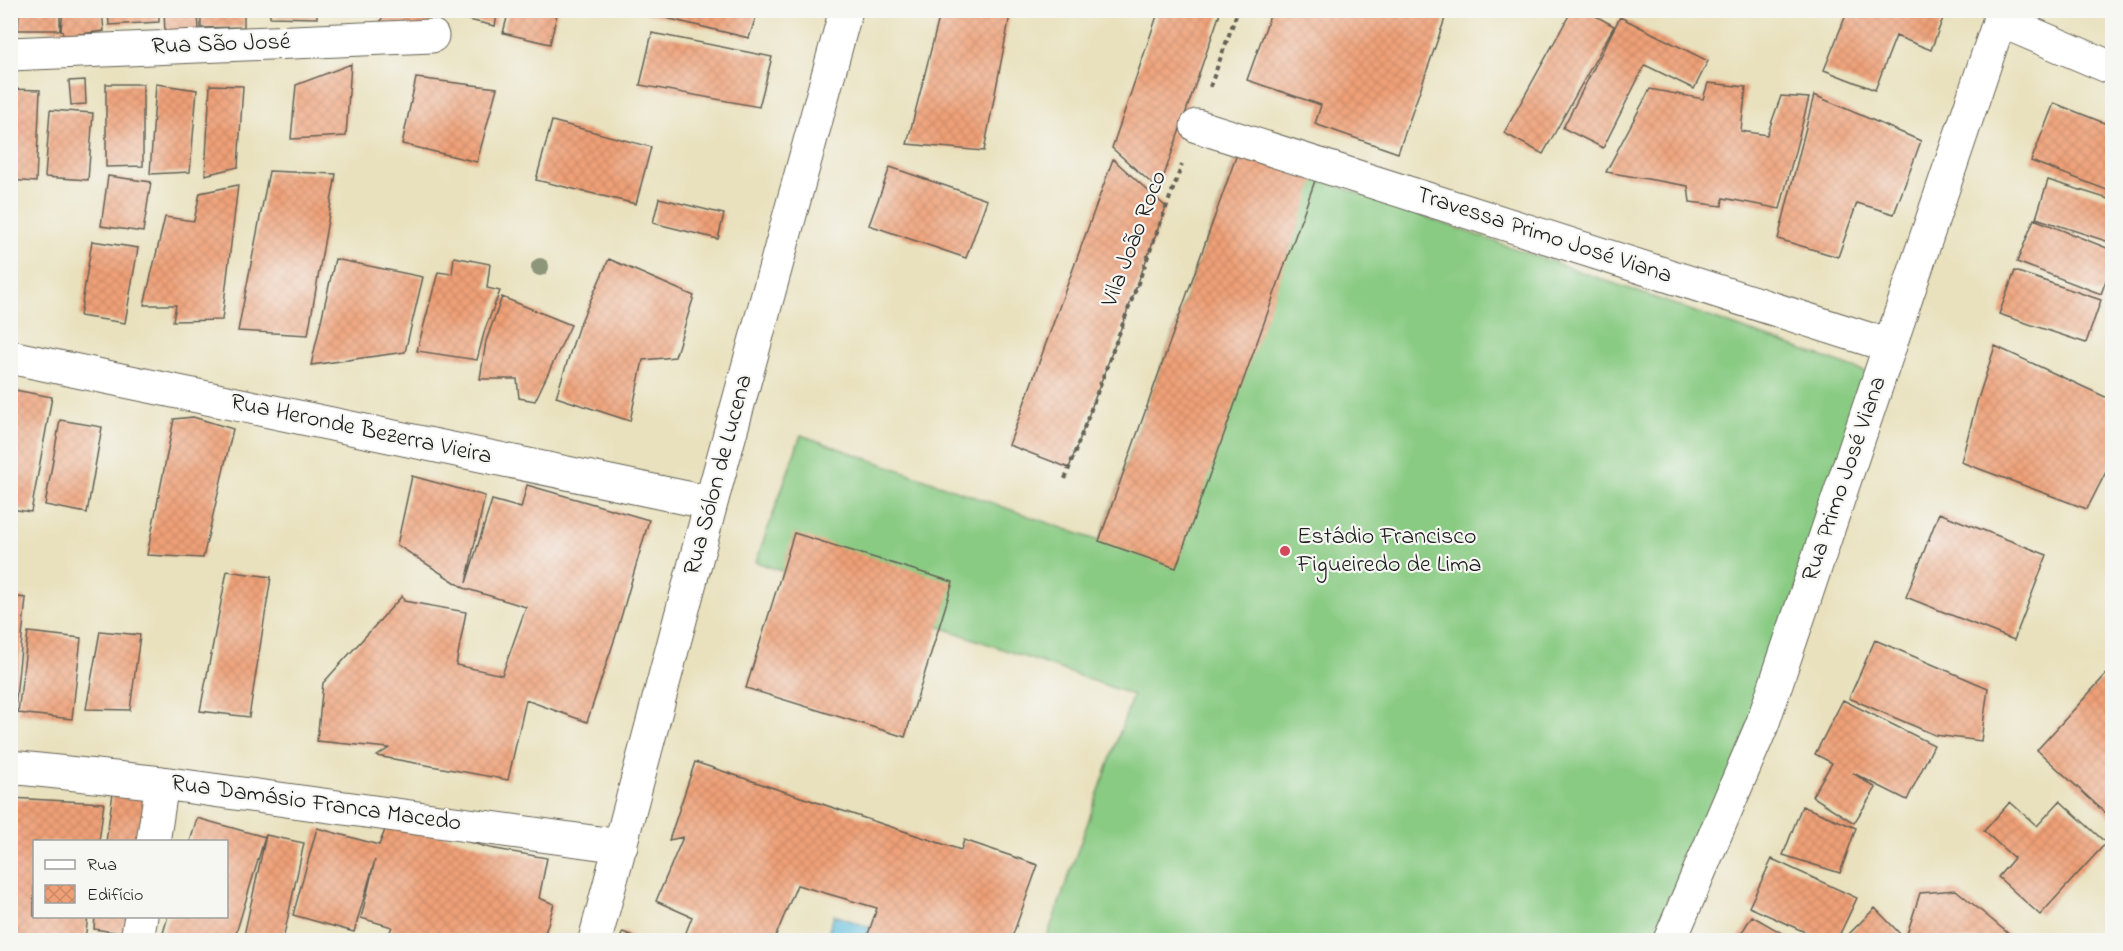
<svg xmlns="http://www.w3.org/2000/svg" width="2123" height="951" viewBox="0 0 2123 951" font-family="'Indie Flower',sans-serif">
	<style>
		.garden { fill: #89cb83; stroke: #527450; stroke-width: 1.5 }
		.water { fill: #60bfde; stroke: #3e6e7d; stroke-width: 1.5 }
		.building { fill: url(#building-cross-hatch) }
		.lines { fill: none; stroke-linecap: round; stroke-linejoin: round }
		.minor-casing { stroke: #646154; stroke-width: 35 }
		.path { stroke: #646154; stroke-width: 4; stroke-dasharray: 4.5 4.5; stroke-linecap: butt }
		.minor { stroke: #fff; stroke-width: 33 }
		.tree { fill: #8d9678 }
		.poi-dot { fill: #d1495b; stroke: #f6f6f2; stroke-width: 2 }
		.labels { text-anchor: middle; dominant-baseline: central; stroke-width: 4.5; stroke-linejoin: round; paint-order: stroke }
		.street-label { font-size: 24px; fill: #1c1c1c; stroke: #f6f6f2 }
		.poi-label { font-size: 24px; fill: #1c1c1c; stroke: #f6f6f2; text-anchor: start }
	</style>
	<defs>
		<pattern id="building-cross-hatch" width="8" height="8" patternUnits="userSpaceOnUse" patternTransform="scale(1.5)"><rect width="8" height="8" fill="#efa077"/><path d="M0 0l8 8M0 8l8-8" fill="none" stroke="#cc8966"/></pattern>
	</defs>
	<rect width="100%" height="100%" fill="#f6f6f2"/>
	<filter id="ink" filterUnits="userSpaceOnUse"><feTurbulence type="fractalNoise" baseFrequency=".0167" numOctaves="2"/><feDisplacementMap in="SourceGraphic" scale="12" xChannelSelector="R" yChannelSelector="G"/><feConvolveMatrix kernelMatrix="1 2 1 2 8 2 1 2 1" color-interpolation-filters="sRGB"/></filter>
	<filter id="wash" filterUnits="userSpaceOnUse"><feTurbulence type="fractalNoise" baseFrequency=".008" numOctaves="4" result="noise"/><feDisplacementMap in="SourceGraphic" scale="24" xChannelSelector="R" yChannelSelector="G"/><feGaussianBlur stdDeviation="1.35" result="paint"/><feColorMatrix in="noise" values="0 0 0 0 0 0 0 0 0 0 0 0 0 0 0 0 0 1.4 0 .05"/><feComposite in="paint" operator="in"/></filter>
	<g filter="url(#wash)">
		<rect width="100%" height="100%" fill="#e9e1bd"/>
		<path class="garden" d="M 1238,151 L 1874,375 L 1671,940 L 1046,940 L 1133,695 L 756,562 L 801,435 L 1099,541 Z"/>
		<path class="water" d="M 834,915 L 889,934 L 887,940 L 826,940 Z"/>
		<g id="blocks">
			<path class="building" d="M 19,10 L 60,10 L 60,30 L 18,30 Z
				M 63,10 L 102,10 L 104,31 L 64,36 L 61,29 Z
				M 108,10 L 159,10 L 159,22 L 109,25 Z
				M 164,10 L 198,10 L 199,32 L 165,34 Z
				M 201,10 L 244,10 L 244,27 L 201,28 Z
				M 270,10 L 317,10 L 317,18 L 270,17 Z
				M 386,10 L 442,10 L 432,36 L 374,34 Z
				M 452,10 L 498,10 L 495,26 L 451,16 Z
				M 509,10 L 558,10 L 550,44 L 503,33 Z
				M 633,10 L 758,10 L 749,38 Z
				M 941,10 L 1011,10 L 984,151 L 907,144 Z
				M 1159,10 L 1221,10 L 1159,190 L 1112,148 Z
				M 1272,10 L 1448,10 L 1398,153 L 1315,124 L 1321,105 L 1247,80 Z
				M 1572,10 L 1585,10 L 1614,26 L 1543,154 L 1504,133 Z
				M 1848,10 L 1946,10 L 1931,50 L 1896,36 L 1875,90 L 1824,70 Z
				M 1620,17 L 1708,61 L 1694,89 L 1645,65 L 1603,148 L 1563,128 Z
				M 652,33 L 772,57 L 759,107 L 640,85 Z
				M 351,64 L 346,136 L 291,139 L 296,85 Z
				M 416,78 L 497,88 L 477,162 L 402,144 Z
				M 85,80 L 86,104 L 71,105 L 69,81 Z
				M 1708,83 L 1746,87 L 1741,131 L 1767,135 L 1781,96 L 1809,98 L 1780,209 L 1723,198 L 1722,206 L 1690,202 L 1688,186 L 1606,172 L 1650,89 L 1703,99 Z
				M 106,84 L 143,84 L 143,166 L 106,167 Z
				M 156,84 L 197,90 L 190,172 L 150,174 Z
				M 210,85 L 243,86 L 238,167 L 205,175 Z
				M 10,89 L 40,90 L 36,182 L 10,180 Z
				M 1814,95 L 1921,141 L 1894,214 L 1857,203 L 1838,257 L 1778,239 Z
				M 2054,103 L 2112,126 L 2112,192 L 2031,161 Z
				M 50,110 L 93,113 L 88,180 L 45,177 Z
				M 552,121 L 651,147 L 636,204 L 536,180 Z
				M 1238,151 L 1316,178 L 1176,568 L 1099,541 Z
				M 1113,159 L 1166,207 L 1069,468 L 1009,445 Z
				M 890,167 L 987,200 L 966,258 L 869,225 Z
				M 269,171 L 336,174 L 308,335 L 238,331 Z
				M 108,176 L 151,182 L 143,232 L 101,226 Z
				M 2048,180 L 2112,200 L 2112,243 L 2036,218 Z
				M 238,185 L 222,320 L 173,321 L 176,305 L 144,305 L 165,217 L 194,221 L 200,193 Z
				M 659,198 L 724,214 L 718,239 L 653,223 Z
				M 2034,219 L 2112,250 L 2112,264 L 2101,294 L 2017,262 Z
				M 92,241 L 138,248 L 125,323 L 80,316 Z
				M 454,257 L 490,264 L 487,288 L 500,291 L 485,329 L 477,360 L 417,351 L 438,272 L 452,274 Z
				M 335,259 L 423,277 L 405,352 L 311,365 Z
				M 609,259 L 694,296 L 675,357 L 643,360 L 630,421 L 556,397 L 578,328 Z
				M 2015,271 L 2101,300 L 2086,343 L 1999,314 Z
				M 502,297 L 571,325 L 535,401 L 519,398 L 517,379 L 480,379 L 486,341 Z
				M 1995,346 L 2112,400 L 2112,460 L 2087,509 L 1961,462 L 1977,402 Z
				M 10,389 L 52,397 L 31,512 L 10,509 Z
				M 193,417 L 233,429 L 203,558 L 147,555 L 174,419 Z
				M 60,420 L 102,427 L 87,513 L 45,505 Z
				M 412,476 L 485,496 L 466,583 L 492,500 L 521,508 L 527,485 L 649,520 L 616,635 L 587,722 L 526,700 L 508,780 L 377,756 L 389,748 L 317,741 L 323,683 L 402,596 L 404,601 L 466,612 L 456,665 L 502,675 L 526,607 L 464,588 L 397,545 Z
				M 1939,513 L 2047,555 L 2014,640 L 1906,597 Z
				M 794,533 L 953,582 L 905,737 L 746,688 Z
				M 227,571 L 271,577 L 249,717 L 200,711 Z
				M 10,596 L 26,598 L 15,708 L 10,707 Z
				M 100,631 L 140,635 L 130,710 L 86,709 Z
				M 28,632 L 81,638 L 72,719 L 18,713 Z
				M 1875,640 L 1988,688 L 1981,741 L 1935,735 L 1849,698 Z
				M 2112,668 L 2112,819 L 2037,750 Z
				M 1843,700 L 1934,745 L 1907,800 L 1853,773 L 1876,788 L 1854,823 L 1812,796 L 1832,763 L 1815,754 Z
				M 695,762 L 961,850 L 964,840 L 1038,865 L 1011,940 L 866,940 L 877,908 L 797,885 L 774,940 L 683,940 L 692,917 L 656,901 L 683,837 L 669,840 Z
				M 113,793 L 154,799 L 147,842 L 106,842 Z
				M 10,798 L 104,803 L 99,842 L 34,842 L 34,916 L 88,916 L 85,940 L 10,939 Z
				M 2060,801 L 2106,843 L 2040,915 L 1998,877 L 2014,858 L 1984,831 L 2010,802 L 2037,826 Z
				M 1802,806 L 1856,828 L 1840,873 L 1783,855 Z
				M 197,818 L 265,837 L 234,940 L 161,940 L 168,916 L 226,916 L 226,842 L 190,842 Z
				M 389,820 L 490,848 L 547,858 L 539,898 L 554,904 L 543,940 L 386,940 L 392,927 L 361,918 L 375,860 L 354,932 L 293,915 L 317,828 L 379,845 Z
				M 266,835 L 304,843 L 283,940 L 243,940 Z
				M 1772,859 L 1857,898 L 1837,940 L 1823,940 L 1749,907 Z
				M 1956,890 L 2016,940 L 1916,940 L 1907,934 L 1920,893 Z
				M 1875,908 L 1906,940 L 1848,940 L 1845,938 Z
				M 95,916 L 136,916 L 134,935 L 94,929 Z
				M 1752,916 L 1794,940 L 1737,940 Z
				M 623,932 L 642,940 L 619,940 Z"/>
		</g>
	</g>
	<g filter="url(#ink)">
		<use href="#blocks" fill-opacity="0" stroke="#646154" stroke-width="1.5"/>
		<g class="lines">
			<defs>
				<path id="minor" d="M 1999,20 L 2112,68
					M 10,54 L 432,36
					M 1197,126 L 1890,346
					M 10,357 L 711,503
					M 10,767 L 162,783 L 621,846
					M 153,842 L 162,783
					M 137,940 L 141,916
					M 595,940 L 711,503 L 846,10
					M 1670,940 L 1762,725 L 2003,10"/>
			</defs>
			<use href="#minor" class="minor-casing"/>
			<path class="path" d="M 1210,87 L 1238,10
				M 1065,479 L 1182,165"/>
			<use href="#minor" class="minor"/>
		</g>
		<circle class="tree" cx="540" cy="267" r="9"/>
	</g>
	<circle class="poi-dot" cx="1285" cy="551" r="6"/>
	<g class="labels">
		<g class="street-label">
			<text transform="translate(221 45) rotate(-2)">Rua São José</text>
			<text transform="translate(1544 236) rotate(18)">Travessa Primo José Viana</text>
			<text transform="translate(1135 239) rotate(-69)">Vila João Roco</text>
			<text transform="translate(361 430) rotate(12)">Rua Heronde Bezerra Vieira</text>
			<text transform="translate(719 475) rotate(-75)">Rua Sólon de Lucena</text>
			<text transform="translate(1845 479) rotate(-71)">Rua Primo José Viana</text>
			<text transform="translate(316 804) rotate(8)">Rua Damásio Franca Macedo</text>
		</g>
		<g class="poi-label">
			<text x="1297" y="537">Estádio Francisco<tspan x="1297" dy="28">Figueiredo de Lima</tspan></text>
		</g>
	</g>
	<rect width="2123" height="951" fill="none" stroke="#f6f6f2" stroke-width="36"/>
	<rect x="33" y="840" width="195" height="78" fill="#f6f6f2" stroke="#9f9f9c" stroke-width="1.5"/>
	<rect x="45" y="860" width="30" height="9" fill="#ffffff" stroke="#9f9f9c" stroke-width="1.5"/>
	<text x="87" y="870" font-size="18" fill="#1c1c1c">Rua</text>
	<rect x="45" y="885" width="30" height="18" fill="url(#building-cross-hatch)" stroke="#9f9f9c" stroke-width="1.5"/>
	<text x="87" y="900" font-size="18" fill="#1c1c1c">Edifício</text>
</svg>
